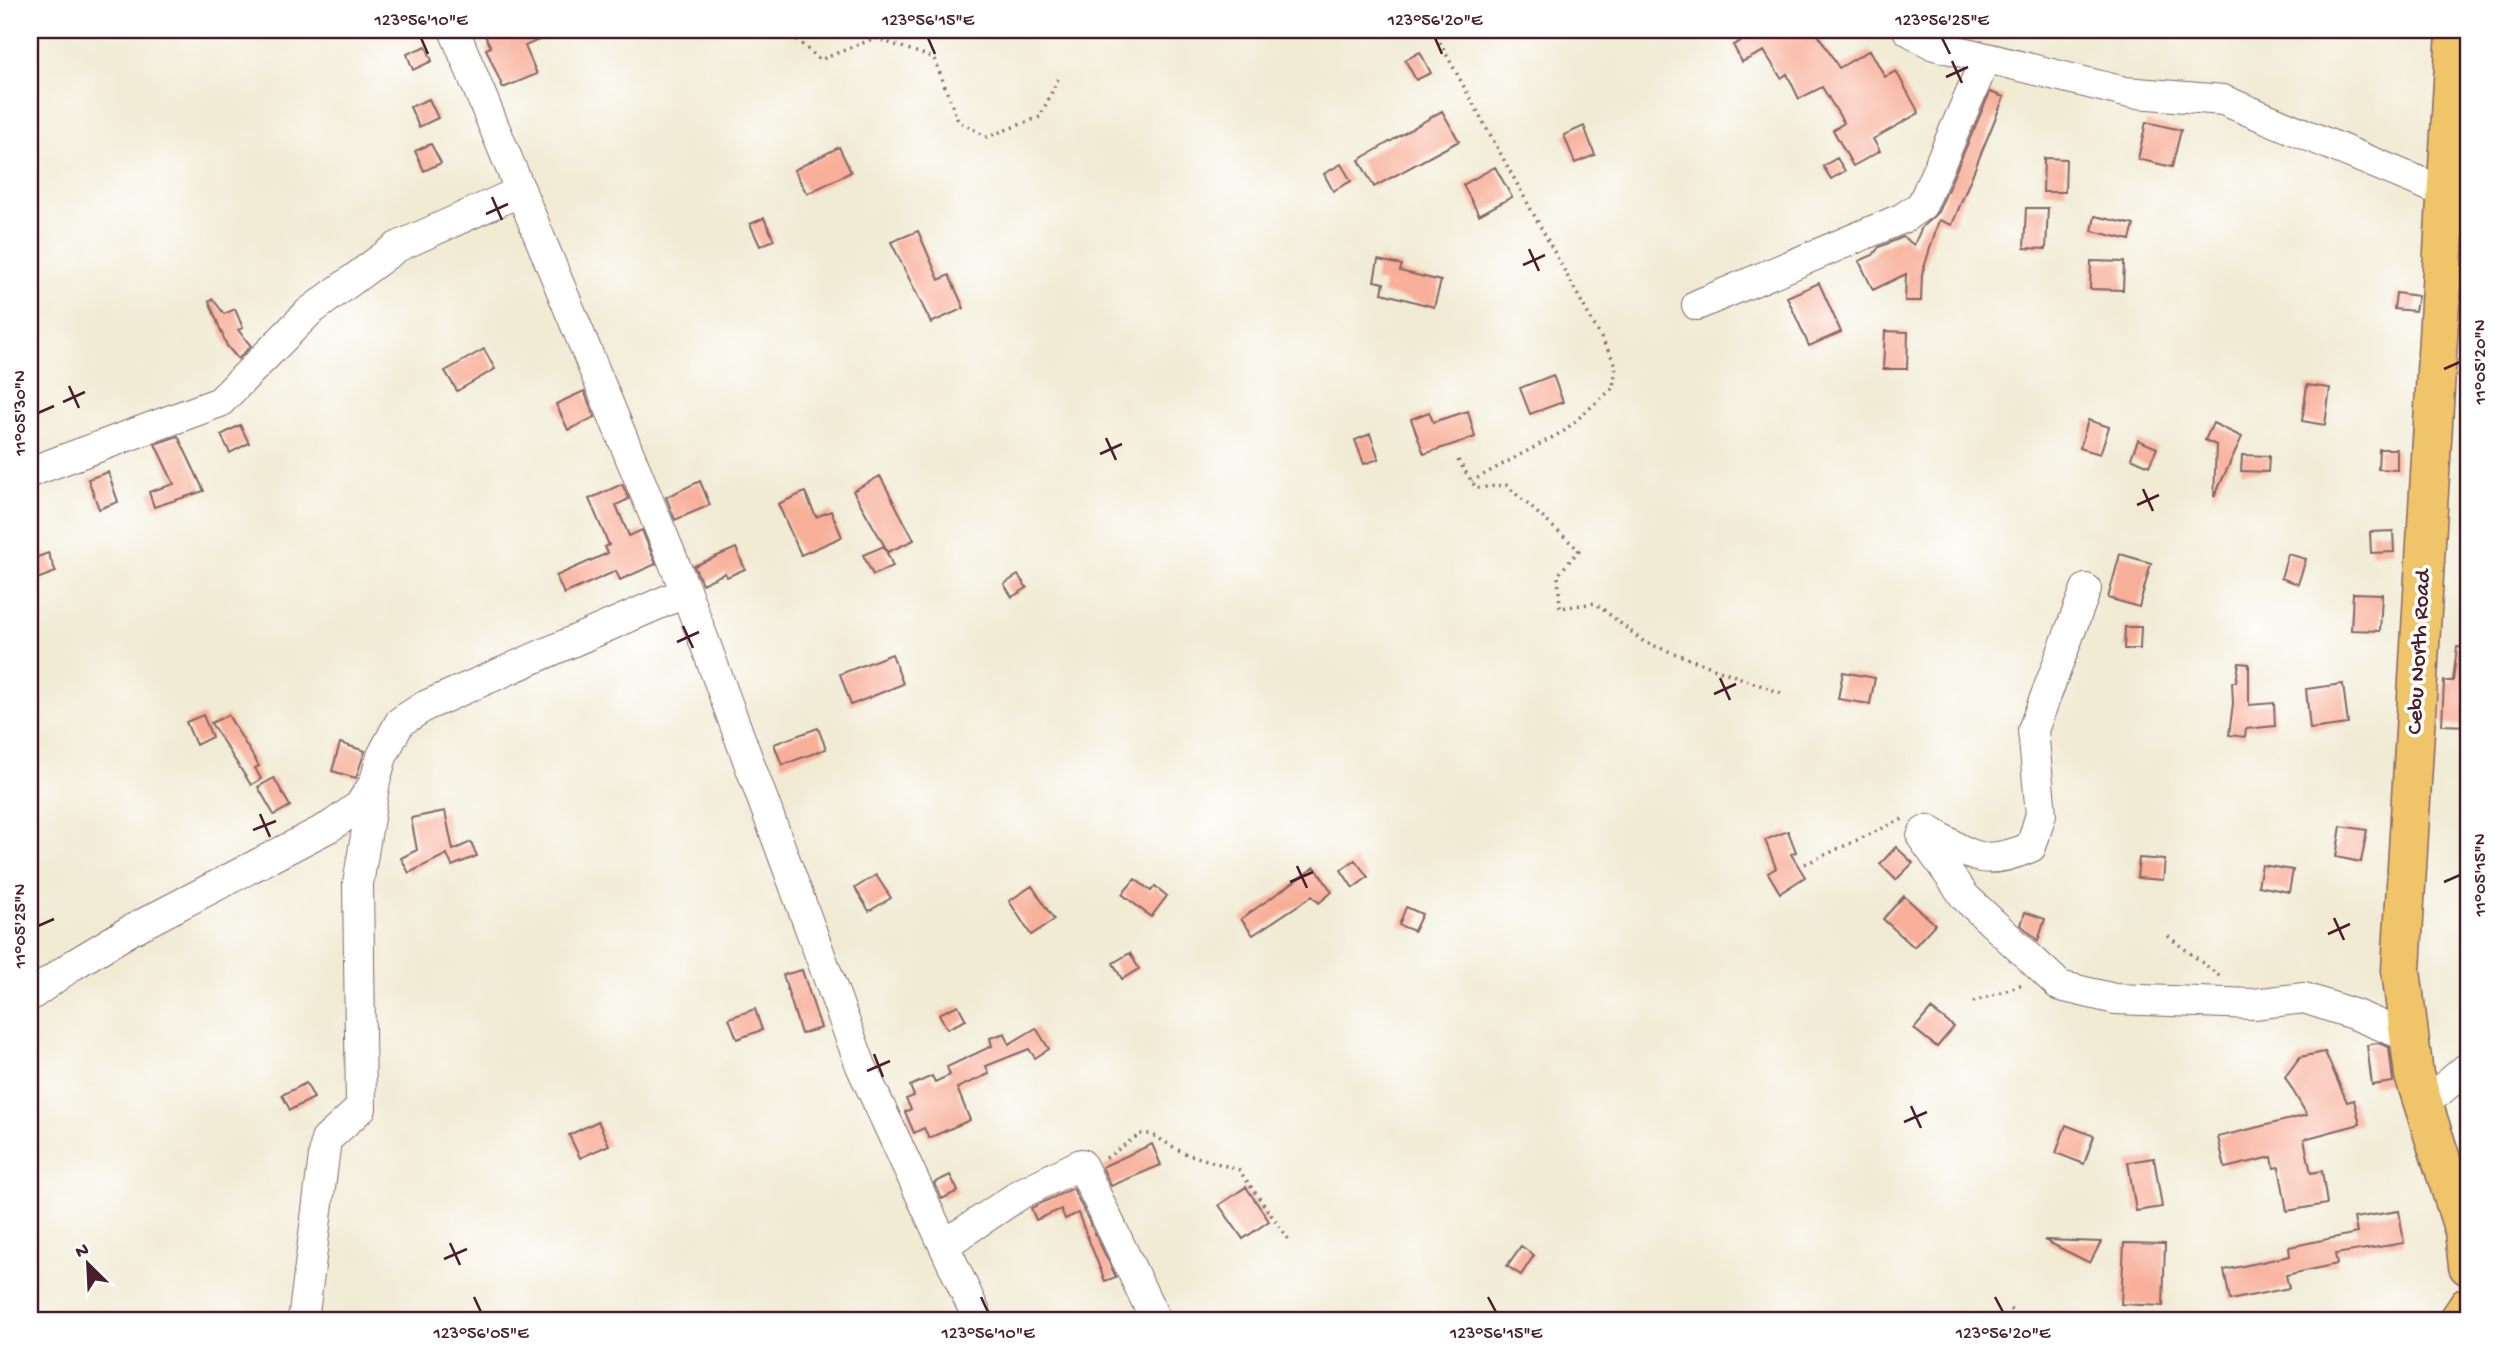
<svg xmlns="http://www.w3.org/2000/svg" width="2498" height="1351" viewBox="0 0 2498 1351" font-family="'Gochi Hand',sans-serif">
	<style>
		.building { fill: #f8af99 }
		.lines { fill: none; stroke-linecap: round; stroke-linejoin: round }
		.minor-casing { stroke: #846666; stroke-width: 32 }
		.major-casing { stroke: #846666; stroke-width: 41 }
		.path { stroke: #846666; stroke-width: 3.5; stroke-dasharray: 2 5; stroke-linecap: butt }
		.minor { stroke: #fff; stroke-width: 30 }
		.major { stroke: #f0c469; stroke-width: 38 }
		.ticks { fill: none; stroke: #4a1f2b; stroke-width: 2.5 }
		.labels { text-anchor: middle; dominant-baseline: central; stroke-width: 7; stroke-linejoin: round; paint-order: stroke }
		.street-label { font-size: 23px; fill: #4a1f2b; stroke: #fff }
		.neatline { fill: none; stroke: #4a1f2b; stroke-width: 2.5 }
		.ticks-label { font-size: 18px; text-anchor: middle; fill: #4a1f2b }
	</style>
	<rect width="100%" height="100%" fill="#fff"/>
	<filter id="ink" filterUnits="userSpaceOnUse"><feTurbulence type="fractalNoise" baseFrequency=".0143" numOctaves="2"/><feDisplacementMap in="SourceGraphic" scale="14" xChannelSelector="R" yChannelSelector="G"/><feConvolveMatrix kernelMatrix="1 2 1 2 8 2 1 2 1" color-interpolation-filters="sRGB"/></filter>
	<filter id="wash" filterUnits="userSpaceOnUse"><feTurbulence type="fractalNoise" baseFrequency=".00686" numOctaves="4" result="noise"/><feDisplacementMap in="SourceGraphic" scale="28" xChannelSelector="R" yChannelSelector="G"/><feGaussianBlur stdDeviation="1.57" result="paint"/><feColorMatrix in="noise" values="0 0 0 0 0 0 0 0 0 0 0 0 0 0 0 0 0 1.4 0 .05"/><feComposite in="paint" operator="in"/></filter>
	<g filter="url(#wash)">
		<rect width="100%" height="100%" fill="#f1ebd4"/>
		<g id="blocks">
			<path class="building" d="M 482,30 L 561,30 L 525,46 L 537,74 L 503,88 L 486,49 L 491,47 Z
				M 1763,30 L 1815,30 L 1839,68 L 1870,50 L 1885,77 L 1896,71 L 1919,113 L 1873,139 L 1880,151 L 1853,166 L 1833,130 L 1844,123 L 1822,87 L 1799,99 L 1787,74 L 1781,78 L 1764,51 L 1742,62 L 1733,45 Z
				M 426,46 L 432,61 L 413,70 L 407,54 Z
				M 1420,52 L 1431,73 L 1416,80 L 1405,60 Z
				M 1990,92 L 2004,97 L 1952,225 L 1939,220 L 1922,274 L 1921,301 L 1905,301 L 1906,274 L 1873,290 L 1859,261 L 1873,255 L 1879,247 L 1903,237 L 1914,245 L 1922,227 L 1938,212 Z
				M 429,99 L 438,118 L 419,127 L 410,107 Z
				M 1442,111 L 1459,141 L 1374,187 L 1359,160 Z
				M 2146,122 L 2181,130 L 2172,167 L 2138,159 Z
				M 1584,126 L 1595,155 L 1575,163 L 1564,135 Z
				M 431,144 L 441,163 L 424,171 L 415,151 Z
				M 839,147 L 851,172 L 807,194 L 794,170 Z
				M 1837,158 L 1845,171 L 1831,179 L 1823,166 Z
				M 2044,158 L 2066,159 L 2065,192 L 2043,192 Z
				M 1341,164 L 1351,181 L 1333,191 L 1324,174 Z
				M 1495,167 L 1512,197 L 1479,215 L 1463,185 Z
				M 2026,208 L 2048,208 L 2046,249 L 2024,248 Z
				M 2095,216 L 2134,225 L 2130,240 L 2092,231 Z
				M 764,218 L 774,240 L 760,246 L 750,224 Z
				M 918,231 L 939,280 L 949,275 L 964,308 L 931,323 L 891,242 Z
				M 1378,260 L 1402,265 L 1400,271 L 1441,281 L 1434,307 L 1382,293 L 1384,283 L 1374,281 Z
				M 2091,261 L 2124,262 L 2123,290 L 2090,289 Z
				M 1819,283 L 1841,332 L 1809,346 L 1787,297 Z
				M 2396,293 L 2418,296 L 2415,311 L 2394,309 Z
				M 213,299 L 224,314 L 235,309 L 243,328 L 238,330 L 251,346 L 238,359 L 227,346 L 209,301 Z
				M 1885,331 L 1908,332 L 1907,369 L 1883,369 Z
				M 484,349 L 495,369 L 457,391 L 445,371 Z
				M 1553,375 L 1563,402 L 1530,414 L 1520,388 Z
				M 2307,385 L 2330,388 L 2325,425 L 2302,421 Z
				M 584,391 L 595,417 L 568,430 L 556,404 Z
				M 1468,411 L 1475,437 L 1424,454 L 1411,419 L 1429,412 L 1433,422 Z
				M 2088,420 L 2109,427 L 2100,454 L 2080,448 Z
				M 2213,423 L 2242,437 L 2214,497 L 2216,445 L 2205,440 Z
				M 240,425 L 249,443 L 230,453 L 221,435 Z
				M 1370,434 L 1379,459 L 1364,464 L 1355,440 Z
				M 178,436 L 204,491 L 154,507 L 149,492 L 174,484 L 155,444 Z
				M 2138,440 L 2157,448 L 2149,466 L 2131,458 Z
				M 2379,449 L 2397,449 L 2397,470 L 2378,469 Z
				M 2242,455 L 2269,456 L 2268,472 L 2241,471 Z
				M 108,472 L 118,502 L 99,509 L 88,479 Z
				M 880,476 L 914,540 L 888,552 L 853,491 Z
				M 700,481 L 710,505 L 675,520 L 666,497 Z
				M 622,484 L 629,499 L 616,505 L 629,536 L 642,530 L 656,564 L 620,580 L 616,571 L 564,594 L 556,576 L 608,553 L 605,547 L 609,545 L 589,499 Z
				M 805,492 L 816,517 L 831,511 L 842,537 L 801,555 L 778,504 Z
				M 2393,531 L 2394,552 L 2371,553 L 2370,532 Z
				M 884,546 L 893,566 L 873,575 L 863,555 Z
				M 736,548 L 745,569 L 727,577 L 725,573 L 702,584 L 694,566 Z
				M 48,553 L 56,572 L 37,579 L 30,560 Z
				M 2120,554 L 2151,563 L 2139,607 L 2108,598 Z
				M 2288,554 L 2306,559 L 2298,584 L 2281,578 Z
				M 1018,575 L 1027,588 L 1012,597 L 1004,584 Z
				M 2353,593 L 2382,594 L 2380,631 L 2351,630 Z
				M 2125,627 L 2141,627 L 2140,649 L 2124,649 Z
				M 2457,647 L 2468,648 L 2468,726 L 2442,725 L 2444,681 L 2453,681 Z
				M 892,654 L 903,684 L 851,705 L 840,674 Z
				M 2239,663 L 2249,664 L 2249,705 L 2274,703 L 2275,726 L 2246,729 L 2245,737 L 2229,735 L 2233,703 L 2232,682 L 2236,682 Z
				M 1843,672 L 1875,678 L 1870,704 L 1838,699 Z
				M 2343,684 L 2348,724 L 2310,729 L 2306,689 Z
				M 203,715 L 212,737 L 196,745 L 186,722 Z
				M 228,715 L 259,766 L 255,768 L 261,779 L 251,785 L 211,723 Z
				M 818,728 L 826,749 L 782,765 L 774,744 Z
				M 340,743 L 365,751 L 356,778 L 332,771 Z
				M 274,778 L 290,806 L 274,815 L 258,787 Z
				M 445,811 L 453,850 L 471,842 L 477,856 L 452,866 L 447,854 L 409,873 L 401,858 L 417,850 L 411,818 Z
				M 2341,826 L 2367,830 L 2361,862 L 2336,857 Z
				M 1788,831 L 1796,852 L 1791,854 L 1805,877 L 1780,893 L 1768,873 L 1776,868 L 1765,840 Z
				M 1896,847 L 1913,863 L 1896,880 L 1880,864 Z
				M 2139,858 L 2165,860 L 2163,880 L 2137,878 Z
				M 1355,860 L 1368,877 L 1353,888 L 1341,870 Z
				M 2262,865 L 2293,870 L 2289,892 L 2258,886 Z
				M 1315,867 L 1332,892 L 1319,903 L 1312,896 L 1253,935 L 1241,919 Z
				M 876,875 L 891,898 L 869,911 L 855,888 Z
				M 1135,879 L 1151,891 L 1155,886 L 1167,896 L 1151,917 L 1122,894 Z
				M 1032,886 L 1054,920 L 1031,935 L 1009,901 Z
				M 1904,896 L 1935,924 L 1914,947 L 1883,919 Z
				M 1406,907 L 1422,914 L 1414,931 L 1399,925 Z
				M 2025,912 L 2045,919 L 2038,941 L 2021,925 Z
				M 1130,953 L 1139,969 L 1122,979 L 1113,963 Z
				M 802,970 L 821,1028 L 801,1034 L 783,975 Z
				M 958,1005 L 966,1020 L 947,1029 L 939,1014 Z
				M 755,1009 L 762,1030 L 737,1039 L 729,1018 Z
				M 1931,1009 L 1954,1027 L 1937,1047 L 1914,1029 Z
				M 1036,1028 L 1049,1049 L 1035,1058 L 1029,1049 L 986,1066 L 989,1074 L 957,1088 L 970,1120 L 929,1138 L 924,1128 L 914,1133 L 905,1112 L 911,1109 L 906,1099 L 914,1096 L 910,1086 L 932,1076 L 935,1082 L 950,1075 L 947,1067 L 992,1046 L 990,1038 L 1005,1033 L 1009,1044 Z
				M 2378,1043 L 2389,1047 L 2393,1082 L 2372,1085 L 2367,1045 Z
				M 2325,1052 L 2347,1102 L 2354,1100 L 2360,1124 L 2304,1139 L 2311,1173 L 2322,1171 L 2327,1204 L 2287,1211 L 2279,1167 L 2274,1168 L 2272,1157 L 2225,1168 L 2218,1137 L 2307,1115 L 2285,1077 L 2300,1057 Z
				M 306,1083 L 314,1098 L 290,1110 L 282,1095 Z
				M 598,1121 L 609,1145 L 580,1158 L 569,1135 Z
				M 2066,1125 L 2094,1136 L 2084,1164 L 2056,1153 Z
				M 1152,1144 L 1161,1165 L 1111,1186 L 1102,1167 Z
				M 2154,1158 L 2162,1207 L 2136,1211 L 2128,1162 Z
				M 950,1175 L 958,1191 L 942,1199 L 934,1183 Z
				M 1246,1187 L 1269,1221 L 1243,1239 L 1219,1205 Z
				M 1073,1188 L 1116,1277 L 1105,1281 L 1078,1213 L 1065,1219 L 1061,1209 L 1036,1220 L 1031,1208 Z
				M 2399,1211 L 2404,1243 L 2335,1254 L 2337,1264 L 2286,1275 L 2289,1288 L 2230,1300 L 2224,1270 L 2290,1256 L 2289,1247 L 2357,1233 L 2354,1218 Z
				M 2044,1240 L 2101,1242 L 2090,1263 Z
				M 2124,1243 L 2165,1244 L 2163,1306 L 2121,1304 Z
				M 1521,1246 L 1534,1255 L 1521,1275 L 1507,1266 Z"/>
		</g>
	</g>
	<g filter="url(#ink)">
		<use href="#blocks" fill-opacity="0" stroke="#846666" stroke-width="2"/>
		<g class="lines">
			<defs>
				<path id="minor" d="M 454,30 L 686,592 L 861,1066 L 979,1321
					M 1908,30 L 1934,45 L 2125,92 L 2223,100 L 2444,192
					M 1697,305 L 1903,218 L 1922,205 L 1986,58
					M 30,472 L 220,402 L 309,312 L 397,247 L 521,191
					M 2086,589 L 2033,730 L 2041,814 L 2031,847 C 1982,868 1970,856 1928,830 L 1924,832 L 1922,837 L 1965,897 L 2060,986 L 2115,999 L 2254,1004 L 2304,998 L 2356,1015 L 2409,1037
					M 30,996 L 73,965 L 131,930 L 331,826 L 359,806 L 373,785
					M 2423,1105 L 2468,1067
					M 944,1245 L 1022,1193 L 1081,1164 L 1156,1321
					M 303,1321 L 326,1140 L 361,1108 L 358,884 L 375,781 L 382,756 L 400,722 L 425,706 L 686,592"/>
				<path id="major" d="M 2456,30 L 2401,970 L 2414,1075 L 2464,1231 L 2468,1266
					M 2458,1321 L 2468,1306"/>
			</defs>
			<use href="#minor" class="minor-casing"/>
			<use href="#major" class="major-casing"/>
			<path class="path" d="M 786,30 L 820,60 L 875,38 L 934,58 L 958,121 L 987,137 L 1040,117 L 1059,77
				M 1433,30 L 1616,365 L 1613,388 L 1564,431 L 1472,481
				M 1458,460 L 1476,488 L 1506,485 L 1579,550 L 1558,575 L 1560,608 L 1595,603 L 1644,642 L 1781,693
				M 1805,864 L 1903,819
				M 2168,936 L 2222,978
				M 1973,1002 L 2023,984
				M 1106,1158 L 1140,1134 L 1151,1134 L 1184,1153 L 1239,1170 L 1289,1240
				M 2010,1309 L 2023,1321"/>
			<use href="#minor" class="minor"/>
			<use href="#major" class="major"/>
		</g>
	</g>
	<path class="ticks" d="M 421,38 L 428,54M 928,38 L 935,54M 1435,38 L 1442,54M 1942,38 L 1950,54M 1952,61 L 1962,83M 1946,77 L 1968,67M 492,197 L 502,220M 486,214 L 508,204M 1529,249 L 1539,271M 1523,265 L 1545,255M 2444,369 L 2460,362M 69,386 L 79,408M 63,402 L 85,392M 38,413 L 54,406M 1106,438 L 1116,460M 1100,454 L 1122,444M 2143,489 L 2153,511M 2137,505 L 2159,495M 683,626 L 693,648M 677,642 L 699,632M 1720,678 L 1730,700M 1714,694 L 1736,684M 260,814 L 270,837M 253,830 L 276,821M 1297,866 L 1307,888M 1290,882 L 1313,872M 2444,882 L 2460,875M 2334,918 L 2344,940M 38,926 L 54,919M 2328,934 L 2350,924M 874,1054 L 883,1077M 867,1071 L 890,1061M 1911,1106 L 1921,1128M 1904,1122 L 1927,1112M 450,1243 L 460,1265M 444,1259 L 467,1249M 474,1297 L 481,1312M 981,1297 L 988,1312M 1488,1297 L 1496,1312M 1995,1297 L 2003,1312"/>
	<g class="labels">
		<g class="street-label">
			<text transform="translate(2420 652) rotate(-87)">Cebu North Road</text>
		</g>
	</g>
	<rect width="2498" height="1351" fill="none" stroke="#fff" stroke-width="77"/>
	<g transform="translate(88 1264) rotate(336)" stroke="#ffffff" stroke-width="5" paint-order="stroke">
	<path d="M0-5L12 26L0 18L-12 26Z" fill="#4a1f2b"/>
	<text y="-10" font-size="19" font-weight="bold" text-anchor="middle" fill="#4a1f2b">N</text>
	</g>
	<rect x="38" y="38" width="2422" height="1274" class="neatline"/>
	<g class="ticks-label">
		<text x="421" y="25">123°56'10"E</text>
		<text x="928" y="25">123°56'15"E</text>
		<text x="1435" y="25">123°56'20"E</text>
		<text x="1942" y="25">123°56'25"E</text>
		<text transform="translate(2479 362) rotate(-90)" y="6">11°05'20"N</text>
		<text transform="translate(19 413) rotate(-90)" y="6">11°05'30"N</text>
		<text transform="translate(2479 875) rotate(-90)" y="6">11°05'15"N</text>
		<text transform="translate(19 926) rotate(-90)" y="6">11°05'25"N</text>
		<text x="481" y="1338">123°56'05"E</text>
		<text x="988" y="1338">123°56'10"E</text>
		<text x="1496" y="1338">123°56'15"E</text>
		<text x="2003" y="1338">123°56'20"E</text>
	</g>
</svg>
